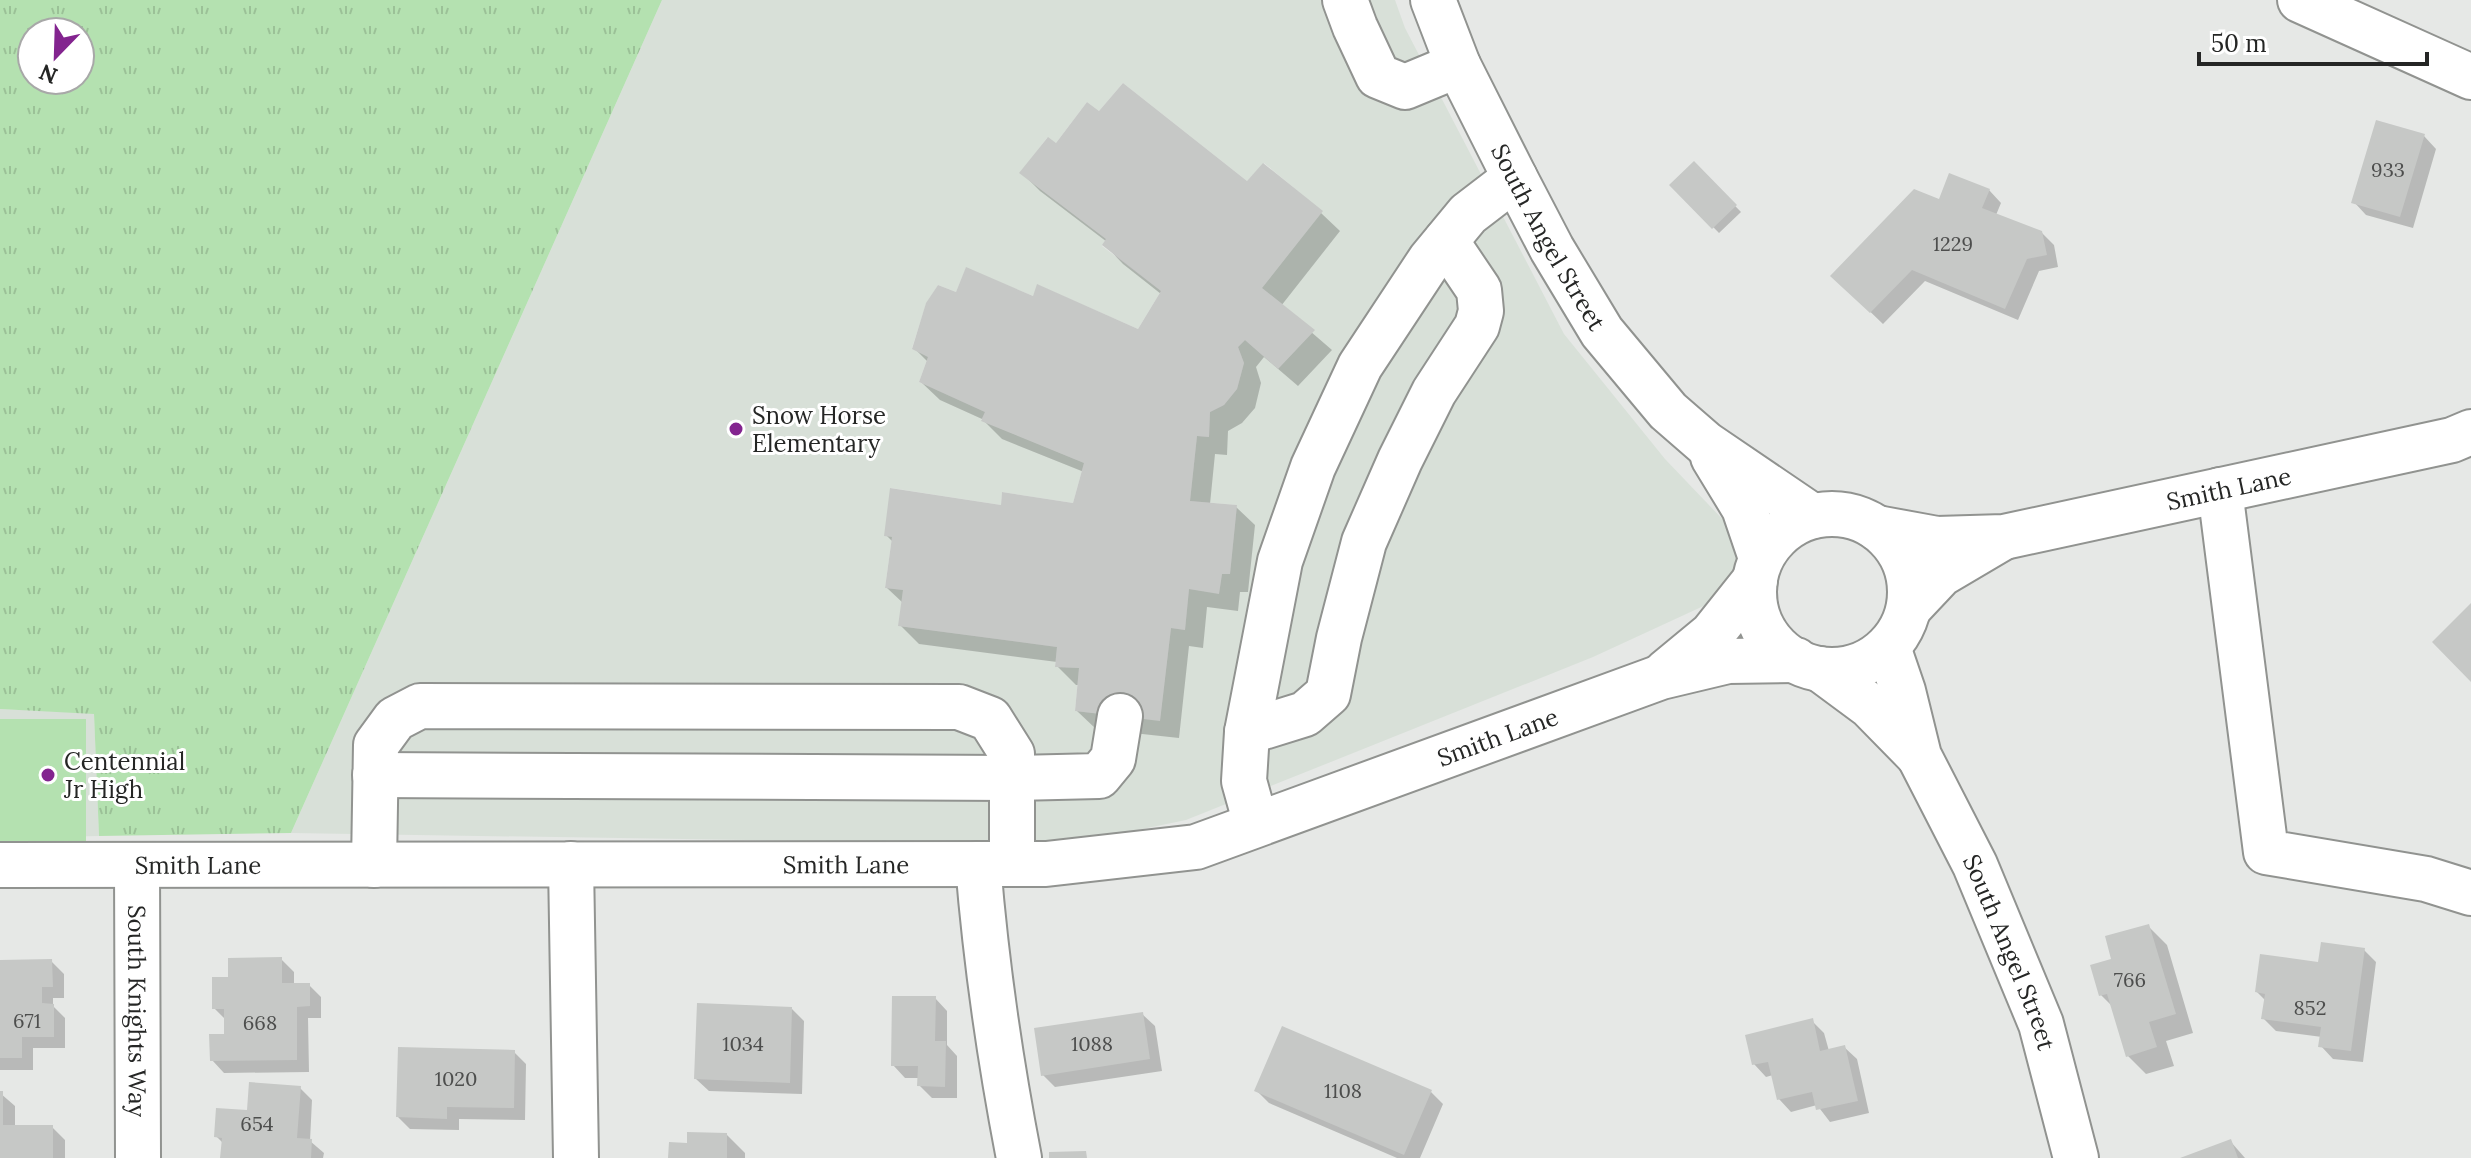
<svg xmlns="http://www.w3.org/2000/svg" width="2471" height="1158" viewBox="0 0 2471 1158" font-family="Lora,serif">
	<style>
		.built { fill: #d8e0d8; fill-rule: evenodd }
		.grass { fill: url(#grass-tufts); fill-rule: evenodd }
		.pitch { fill: #b4e1b0 }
		.shadow { fill: #0003 }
		.building { fill: #c6c8c6 }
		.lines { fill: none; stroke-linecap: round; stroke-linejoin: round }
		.minor-casing { stroke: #919390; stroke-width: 48 }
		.minor { stroke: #fff; stroke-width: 44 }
		.poi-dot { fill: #83248f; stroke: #fff; stroke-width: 3 }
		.labels { text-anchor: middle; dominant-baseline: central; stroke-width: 6; stroke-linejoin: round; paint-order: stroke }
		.number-label { font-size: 20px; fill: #4d4e4d }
		.street-label { font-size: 24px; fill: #252625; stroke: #fff }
		.poi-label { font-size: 24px; fill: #252625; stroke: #fff; text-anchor: start }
	</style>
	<defs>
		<pattern id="grass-tufts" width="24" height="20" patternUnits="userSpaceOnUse" patternTransform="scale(2)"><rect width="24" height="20" fill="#b4e1b0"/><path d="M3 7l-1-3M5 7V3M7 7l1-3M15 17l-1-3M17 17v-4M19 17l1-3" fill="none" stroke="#9bc197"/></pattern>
	</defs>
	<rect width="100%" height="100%" fill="#e6e8e6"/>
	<path class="built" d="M 662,0 L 1395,0 L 1405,28 L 1564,334 L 1665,459 L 1729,526 L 1740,558 L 1723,597 L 1593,657 L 1186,820 L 1065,845 L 291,833 ZM 1123,83 L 1247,181 L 1264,163 L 1322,211 L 1262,288 L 1314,330 L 1278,369 L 1245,340 L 1238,347 L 1244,363 L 1237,389 L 1224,405 L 1210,412 L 1209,437 L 1197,436 L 1190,501 L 1237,505 L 1230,574 L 1222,574 L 1219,593 L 1189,589 L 1185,630 L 1171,628 L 1160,720 L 1075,711 L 1079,668 L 1055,667 L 1057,647 L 899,626 L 903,590 L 885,588 L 892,537 L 891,488 L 1001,505 L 1002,492 L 1073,503 L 1084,463 L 981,420 L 985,412 L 919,382 L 928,357 L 912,348 L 926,304 L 938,285 L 956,292 L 966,268 L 1033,296 L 1038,285 L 1138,329 L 1161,291 L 1102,246 L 1106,239 L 1020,173 L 1047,138 L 1056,143 L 1087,102 L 1099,111 Z
		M 0,709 L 94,713 L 99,836 L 0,838 Z"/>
	<path class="grass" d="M 0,0 L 662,0 L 291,833 L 99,836 L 94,714 L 0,709 ZM 32,32 L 80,32 L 80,80 L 32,80 Z"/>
	<path class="pitch" d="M 0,719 L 86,719 L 86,843 L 0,841 Z"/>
	<path class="shadow" d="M 1100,114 L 1247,184 L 1321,213 L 1340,231 L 1281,306 L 1332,350 L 1298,386 L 1264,357 L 1256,367 L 1261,383 L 1255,408 L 1242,423 L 1228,431 L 1227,455 L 1215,454 L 1210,504 L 1236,507 L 1255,525 L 1248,592 L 1240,592 L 1238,611 L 1207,607 L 1203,648 L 1189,646 L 1179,738 L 1096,729 L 1077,711 L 1079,685 L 1076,685 L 1057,666 L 1057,662 L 919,644 L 901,626 L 903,603 L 887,588 L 893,542 L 886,535 L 1002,507 L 1074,505 L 1084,472 L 1002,439 L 982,419 L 940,400 L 921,382 L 928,362 L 914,348 L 957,295 L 1034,299 L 1139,332 L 1161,294 L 1123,264 L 1105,245 L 1107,242 L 1040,191 L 1022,173 Z
		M 2424,136 L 2436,149 L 2413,228 L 2366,215 L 2354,202 Z
		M 1694,164 L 1741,212 L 1719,233 L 1672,185 Z
		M 1989,190 L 2001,203 L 1996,215 L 2041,232 L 2054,245 L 2058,267 L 2039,271 L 2018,320 L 1925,281 L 1883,324 L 1833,276 L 1940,201 Z
		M 2148,926 L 2167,945 L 2193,1033 L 2166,1041 L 2174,1066 L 2146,1074 L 2128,1056 L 2113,1007 L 2101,995 L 2114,960 Z
		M 2364,950 L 2376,962 L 2363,1062 L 2333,1059 L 2321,1046 L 2322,1037 L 2276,1031 L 2264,1019 L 2266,1001 L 2257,992 L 2320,964 Z
		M 281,959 L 294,972 L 294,985 L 309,985 L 321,997 L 321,1018 L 308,1018 L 309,1072 L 224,1073 L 212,1060 L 226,1036 L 226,1020 L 214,1008 L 230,979 Z
		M 51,961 L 64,974 L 64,998 L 53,998 L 53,1006 L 65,1018 L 65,1048 L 33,1048 L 33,1070 L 0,1070 L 0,962 Z
		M 935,998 L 947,1011 L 947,1045 L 957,1056 L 957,1098 L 932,1098 L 919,1085 L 920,1078 L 905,1078 L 893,1065 Z
		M 792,1009 L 804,1021 L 802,1094 L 709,1091 L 696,1079 Z
		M 1142,1014 L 1155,1026 L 1162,1071 L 1055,1087 L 1043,1075 Z
		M 1812,1021 L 1824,1033 L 1829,1051 L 1844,1047 L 1857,1059 L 1869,1113 L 1830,1122 L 1817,1105 L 1791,1112 L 1779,1099 L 1773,1075 L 1766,1077 L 1754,1064 Z
		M 514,1052 L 526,1064 L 525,1120 L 459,1119 L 459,1130 L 410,1129 L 398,1117 Z
		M 300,1088 L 312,1100 L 310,1141 L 324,1153 L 323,1158 L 222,1158 L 223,1143 L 216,1136 L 249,1112 Z
		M 1256,1090 L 1431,1092 L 1443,1104 L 1420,1158 L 1397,1158 L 1269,1103 Z
		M 0,1093 L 15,1106 L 15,1127 L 52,1127 L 65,1140 L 65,1158 L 0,1158 Z
		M 727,1135 L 745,1153 L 745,1158 L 670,1158 L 689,1145 Z
		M 2231,1142 L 2245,1158 L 2185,1158 Z"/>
	<path class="building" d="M 1123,83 L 1247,181 L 1263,163 L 1323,211 L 1262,288 L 1315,330 L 1278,369 L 1245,340 L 1238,347 L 1244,363 L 1237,389 L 1224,405 L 1210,412 L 1209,437 L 1197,436 L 1190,501 L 1237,505 L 1230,574 L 1222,574 L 1219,594 L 1189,589 L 1185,630 L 1171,628 L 1160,721 L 1075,711 L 1079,668 L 1055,667 L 1057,647 L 898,626 L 903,590 L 885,588 L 892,537 L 884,536 L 890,488 L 1001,505 L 1002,492 L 1073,503 L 1084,463 L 981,421 L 985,412 L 919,382 L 928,357 L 912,349 L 926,303 L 938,285 L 956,292 L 966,267 L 1033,296 L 1037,284 L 1138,329 L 1161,291 L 1102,245 L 1106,239 L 1019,173 L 1048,137 L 1056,143 L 1087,102 L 1099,111 Z
		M 2376,120 L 2425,134 L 2400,217 L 2351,203 Z
		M 1694,161 L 1737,205 L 1712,229 L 1669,185 Z
		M 1949,173 L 1990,189 L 1982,208 L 2042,231 L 2047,255 L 2027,259 L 2005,309 L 1912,270 L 1870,313 L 1830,276 L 1914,189 L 1939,199 Z
		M 2471,603 L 2471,682 L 2432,642 Z
		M 2149,924 L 2176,1014 L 2149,1022 L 2157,1047 L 2126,1057 L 2107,994 L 2099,996 L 2090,965 L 2111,959 L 2105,936 Z
		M 2321,942 L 2365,948 L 2351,1051 L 2318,1047 L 2321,1027 L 2261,1019 L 2265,994 L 2255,992 L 2260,954 L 2318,962 Z
		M 282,957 L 282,983 L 310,983 L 310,1006 L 297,1007 L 297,1060 L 210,1061 L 209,1034 L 224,1034 L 224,1009 L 212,1009 L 212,977 L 228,977 L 228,958 Z
		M 52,959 L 53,987 L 42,987 L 42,1003 L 54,1004 L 54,1037 L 22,1037 L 22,1058 L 0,1058 L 0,960 Z
		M 892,996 L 936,996 L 935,1041 L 946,1041 L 945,1087 L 917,1086 L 918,1066 L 891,1066 Z
		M 697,1003 L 792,1007 L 790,1083 L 694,1079 Z
		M 1143,1012 L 1150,1059 L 1041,1076 L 1034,1028 Z
		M 1813,1018 L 1820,1051 L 1845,1045 L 1858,1101 L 1816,1110 L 1812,1092 L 1777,1100 L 1768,1062 L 1752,1065 L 1745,1035 Z
		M 1282,1026 L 1432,1090 L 1404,1155 L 1254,1091 Z
		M 398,1047 L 515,1050 L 514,1108 L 447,1107 L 447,1119 L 396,1117 Z
		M 249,1082 L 301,1086 L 297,1138 L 312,1139 L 311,1158 L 220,1158 L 222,1138 L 214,1137 L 216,1108 L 247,1110 Z
		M 0,1091 L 3,1091 L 3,1125 L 53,1125 L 53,1158 L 0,1158 Z
		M 687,1132 L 727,1133 L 727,1158 L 668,1158 L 669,1142 L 687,1143 Z
		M 2231,1139 L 2238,1158 L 2180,1158 Z
		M 1086,1151 L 1087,1158 L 1049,1158 L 1049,1152 Z"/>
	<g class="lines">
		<defs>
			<g id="minor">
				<path d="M 1345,0 L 1355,27 L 1378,76 L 1405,87 L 1458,65"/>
				<path id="s1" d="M 1433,0 L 1458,65 L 1515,178 L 1552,249 L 1602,332 L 1668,411 L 1706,444 L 1812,516"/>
				<path d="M 2300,0 L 2471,77"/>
				<path d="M 1713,457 L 1744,508 L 1761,558"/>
				<path d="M 2220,490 L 2266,852 L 2426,879 L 2471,893"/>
				<circle cx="1832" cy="592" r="78"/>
				<path id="s2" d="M 1877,528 L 1937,539 L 2004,537 L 2452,440 L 2471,432"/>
				<path d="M 1909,608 L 1941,574 L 2002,538"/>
				<path id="s3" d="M 1888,647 L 1903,691 L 1919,756 L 1975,865 L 2041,1024 L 2076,1158"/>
				<path d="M 1820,669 L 1870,706 L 1917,754"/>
				<path d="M 1666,672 L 1712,634 L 1755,580"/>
				<path d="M 1247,732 L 1305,714 L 1328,694 L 1339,638 L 1364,542 L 1400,460 L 1434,392 L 1477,326 L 1481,311 L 1479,290 L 1446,241"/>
				<path d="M 375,775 L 1012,778 L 1099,776 L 1113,759 L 1120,716"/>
				<path d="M 1256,824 L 1244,781 L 1247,732 L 1280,561 L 1313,467 L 1360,366 L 1430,260 L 1468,214 L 1515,178"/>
				<path d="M 571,864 L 576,1158"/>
				<path d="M 978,864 C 986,963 1000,1060 1019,1158"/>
				<path id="s4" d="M 0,865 L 1046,864 L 1196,847 L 1661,677 L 1728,661 L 1796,660"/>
				<path id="s5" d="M 137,865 L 138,1158"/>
				<path d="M 374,865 L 376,745 L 395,719 L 420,706 L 959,707 L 990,719 L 1012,754 L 1012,864"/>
			</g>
		</defs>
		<use href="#minor" class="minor-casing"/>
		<use href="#minor" class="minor"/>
	</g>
	<g class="poi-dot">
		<circle cx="736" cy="429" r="8"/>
		<circle cx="48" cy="775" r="8"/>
	</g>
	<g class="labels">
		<g class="number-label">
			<text x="2388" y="169">933</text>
			<text x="1953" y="243">1229</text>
			<text x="2130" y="979">766</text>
			<text x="2310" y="1007">852</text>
			<text x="27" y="1020">671</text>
			<text x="260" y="1022">668</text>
			<text x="743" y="1043">1034</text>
			<text x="1092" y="1043">1088</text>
			<text x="456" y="1078">1020</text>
			<text x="1343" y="1090">1108</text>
			<text x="257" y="1123">654</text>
		</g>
		<g class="street-label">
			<text stroke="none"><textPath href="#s1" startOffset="264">South Angel Street</textPath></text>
			<text stroke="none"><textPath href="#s2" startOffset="358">Smith Lane</textPath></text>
			<text stroke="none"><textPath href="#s4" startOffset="1518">Smith Lane</textPath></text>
			<text stroke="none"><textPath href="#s4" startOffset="846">Smith Lane</textPath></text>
			<text stroke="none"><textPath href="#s4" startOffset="198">Smith Lane</textPath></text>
			<text stroke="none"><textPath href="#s3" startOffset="330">South Angel Street</textPath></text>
			<text stroke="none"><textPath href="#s5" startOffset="146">South Knights Way</textPath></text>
		</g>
		<g class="poi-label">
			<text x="752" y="415">Snow Horse<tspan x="752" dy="28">Elementary</tspan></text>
			<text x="64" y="761">Centennial<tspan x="64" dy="28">Jr High</tspan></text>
		</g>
	</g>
	<g transform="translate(56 56) rotate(203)"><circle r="38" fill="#ffffff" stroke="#a8a8a8" stroke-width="2"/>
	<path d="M0-6L14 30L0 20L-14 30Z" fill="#83248f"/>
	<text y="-12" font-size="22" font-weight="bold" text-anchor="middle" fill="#252625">N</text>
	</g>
	<path d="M2199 52v12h228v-12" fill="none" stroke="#252625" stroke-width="4"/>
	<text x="2211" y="52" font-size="24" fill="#252625" stroke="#ffffff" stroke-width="6" paint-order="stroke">50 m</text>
</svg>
